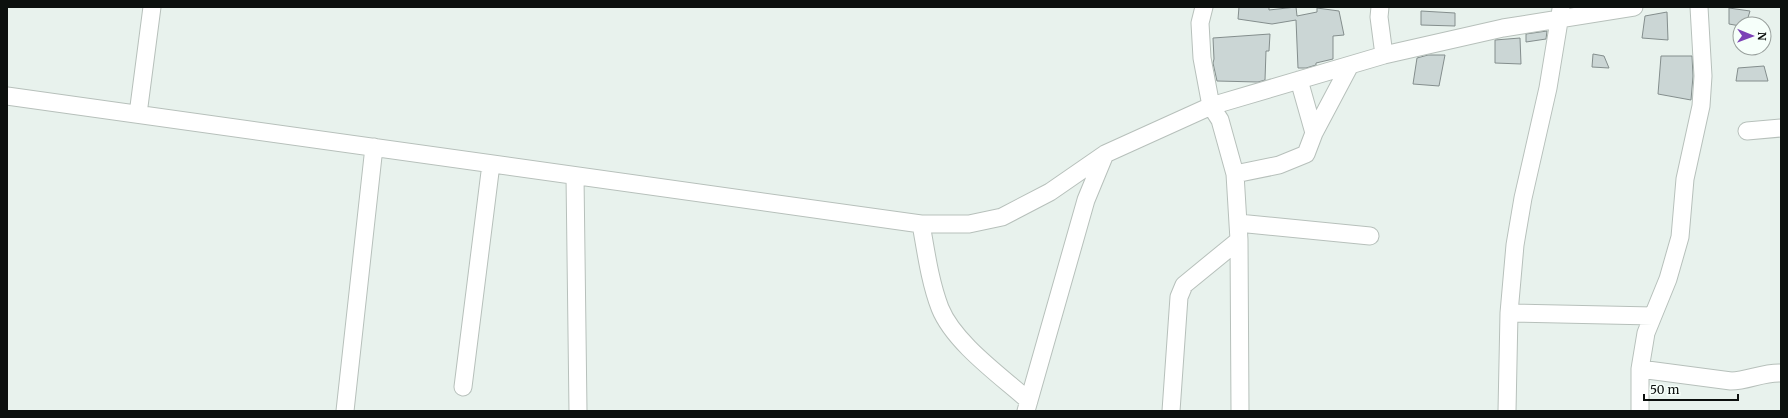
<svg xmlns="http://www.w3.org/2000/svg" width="1788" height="418" viewBox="0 0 1788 418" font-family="Merriweather,serif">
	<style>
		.building { fill: #cbd6d5; stroke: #848e8d }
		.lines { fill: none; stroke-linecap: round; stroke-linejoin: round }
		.minor-casing { stroke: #b7c0bb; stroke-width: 19 }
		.minor { stroke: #fff; stroke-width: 17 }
	</style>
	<rect width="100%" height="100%" fill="#e8f2ed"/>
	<path class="building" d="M 1239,7 L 1269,7 L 1269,10 L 1296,7 L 1297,16 L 1317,12 L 1317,8 L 1339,11 L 1344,35 L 1333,36 L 1333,59 L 1316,63 L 1316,65 L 1306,68 L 1298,68 L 1296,20 L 1272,24 L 1238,19 Z
		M 1729,8 L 1750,11 L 1746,24 L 1740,24 L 1740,26 L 1729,24 Z
		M 1421,11 L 1455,13 L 1455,26 L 1421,25 Z
		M 1667,12 L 1668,40 L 1642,38 L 1645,16 Z
		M 1547,31 L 1546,39 L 1526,42 L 1526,34 Z
		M 1270,34 L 1269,51 L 1266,51 L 1265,80 L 1258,82 L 1217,81 L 1213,63 L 1214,59 L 1213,38 Z
		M 1520,38 L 1521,64 L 1495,63 L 1495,40 Z
		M 1593,54 L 1604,56 L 1609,68 L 1592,67 Z
		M 1428,55 L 1445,55 L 1439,86 L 1413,84 L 1417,58 Z
		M 1661,56 L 1692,56 L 1693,76 L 1691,100 L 1658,94 Z
		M 1764,66 L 1768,81 L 1736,81 L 1738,68 Z"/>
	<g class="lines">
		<defs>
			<path id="minor" d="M 1204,7 L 1200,23 L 1202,58 L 1211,106 L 1220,120 L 1235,174 L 1239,240 L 1240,411
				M 1380,7 L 1379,17 L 1384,55
				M 1299,80 L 1314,133
				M 7,96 L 921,224 L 969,224 L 1002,217 L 1050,192 L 1105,154 L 1211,106 L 1384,55 L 1503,28 L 1634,7
				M 138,114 L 152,7
				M 1747,131 L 1781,128
				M 1235,174 L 1279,165 L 1306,154 L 1314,133 L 1349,67
				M 575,176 L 578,411
				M 1238,223 L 1370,236
				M 921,224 C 926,252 930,282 940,308 C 954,343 1001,376 1029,401
				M 1509,313 L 1653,316
				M 1640,369 L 1731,381 C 1748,381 1763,372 1781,373
				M 463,387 L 491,164
				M 345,411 L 374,147
				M 1026,411 L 1086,200 L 1105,154
				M 1171,411 L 1179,297 L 1184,285 L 1239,240
				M 1507,411 L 1509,313 L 1515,245 L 1523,198 L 1548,88 L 1561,9
				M 1640,411 L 1640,369 L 1646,333 L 1668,279 L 1680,237 L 1685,179 L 1701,106 L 1703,76 L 1699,7"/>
		</defs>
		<use href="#minor" class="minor-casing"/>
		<use href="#minor" class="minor"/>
	</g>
	<rect width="1788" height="418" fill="none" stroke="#0c100e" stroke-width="16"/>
	<g transform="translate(1752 36) rotate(91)"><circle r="19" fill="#f6fffa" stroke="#989f9c"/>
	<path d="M0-3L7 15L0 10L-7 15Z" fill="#7b40b6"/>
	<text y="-6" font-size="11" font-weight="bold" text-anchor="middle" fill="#0c100e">N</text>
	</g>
	<path d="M1644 394v6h94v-6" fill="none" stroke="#0c100e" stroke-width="2"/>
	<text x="1650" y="394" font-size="12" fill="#0c100e" stroke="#f6fffa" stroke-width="3" paint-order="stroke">50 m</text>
</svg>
